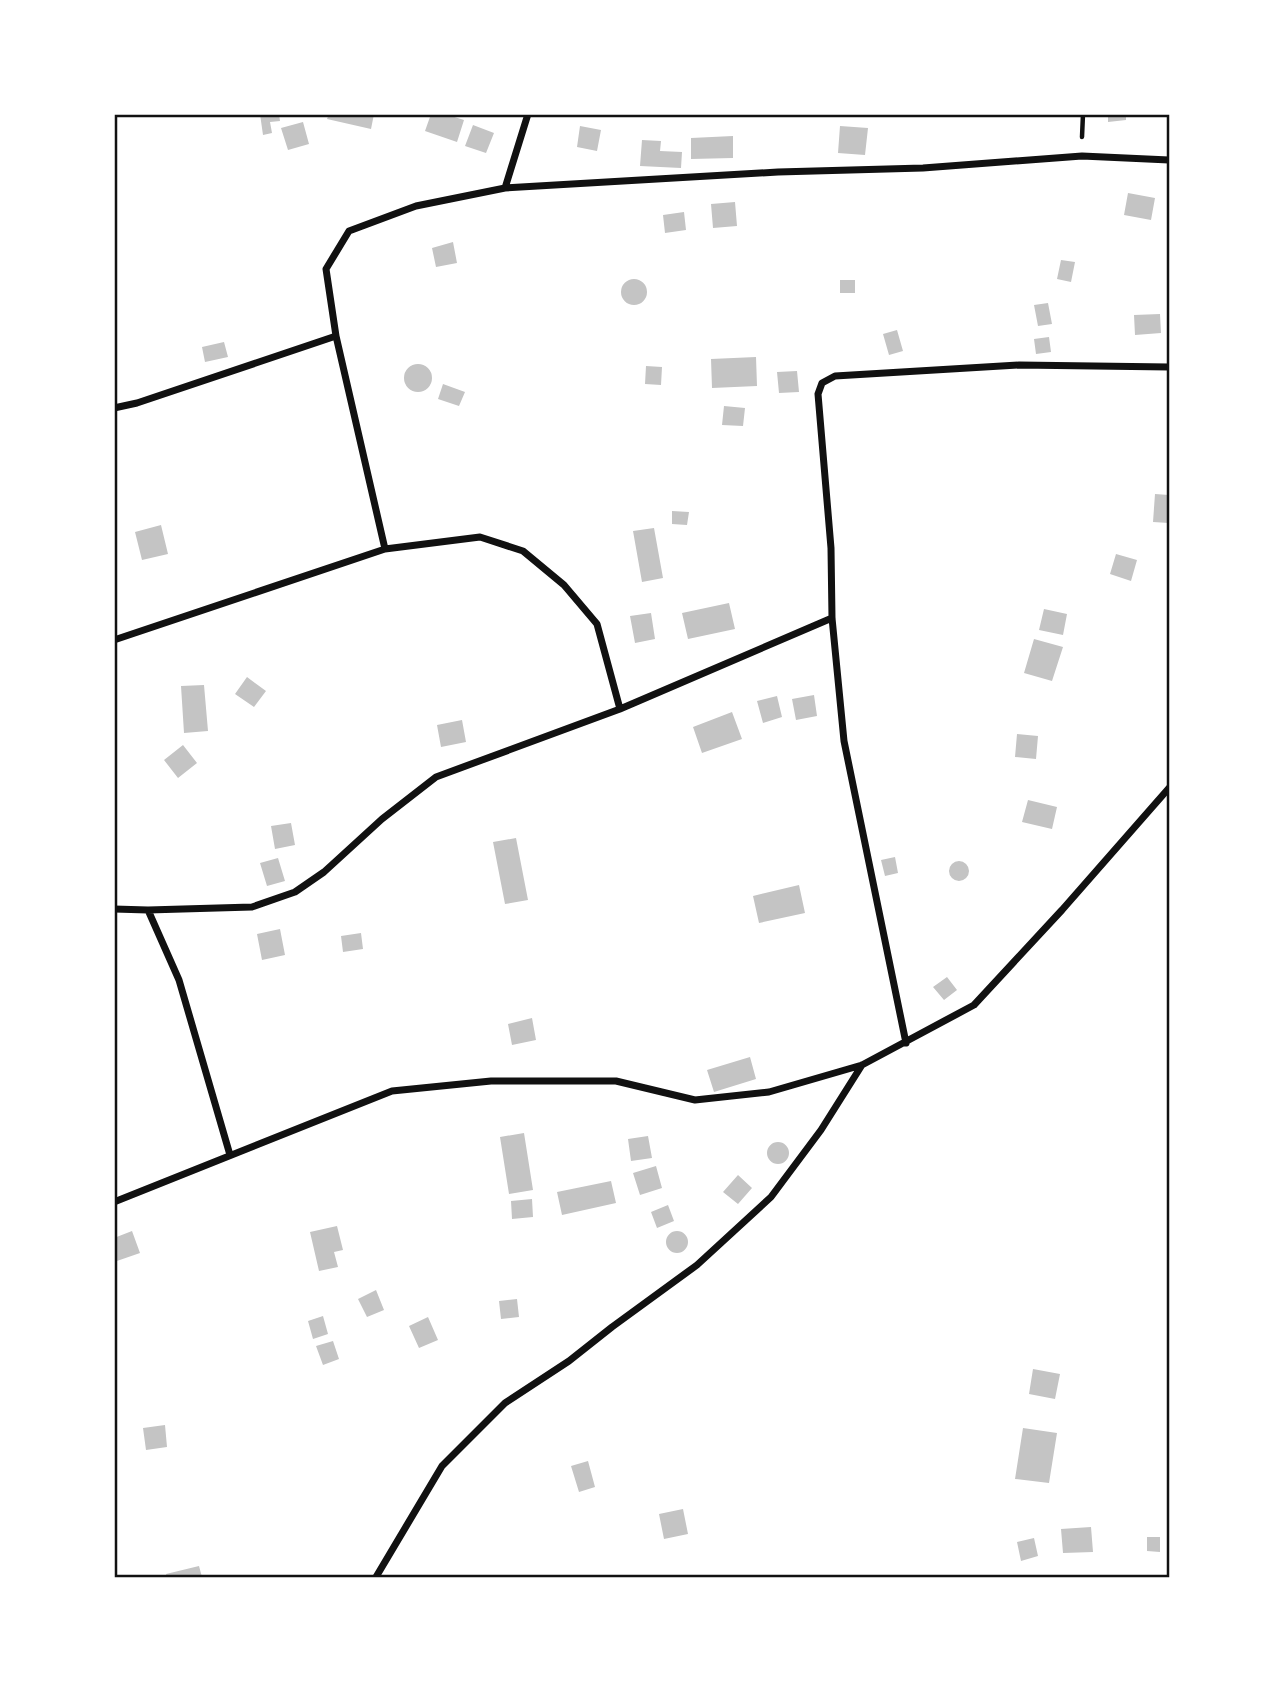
<svg xmlns="http://www.w3.org/2000/svg" width="1283" height="1691" viewBox="0 0 1283 1691" font-family="Roboto,sans-serif">
	<style>
		.building { fill: #c4c4c4 }
		.lines { fill: none; stroke-linecap: round; stroke-linejoin: round }
		.path { stroke: #111; stroke-width: 4.5 }
		.minor { stroke: #111; stroke-width: 7 }
		.neatline { fill: none; stroke: #111; stroke-width: 2.5 }
	</style>
	<rect width="100%" height="100%" fill="#fff"/>
	<path class="building" d="M 260,114 L 279,114 L 280,121 L 270,122 L 272,133 L 263,135 Z
		M 329,114 L 374,114 L 371,129 L 327,119 Z
		M 431,114 L 445,114 L 464,120 L 457,142 L 425,131 Z
		M 1108,114 L 1126,114 L 1126,120 L 1108,122 Z
		M 303,122 L 309,144 L 288,150 L 281,128 Z
		M 473,125 L 494,133 L 486,153 L 465,146 Z
		M 580,126 L 601,130 L 597,151 L 577,147 Z
		M 840,126 L 868,128 L 865,155 L 838,153 Z
		M 733,136 L 733,158 L 691,159 L 691,138 Z
		M 642,140 L 661,141 L 660,151 L 682,152 L 681,168 L 640,166 Z
		M 1128,193 L 1155,198 L 1151,220 L 1124,215 Z
		M 735,202 L 737,226 L 713,228 L 711,204 Z
		M 684,212 L 686,230 L 665,233 L 663,215 Z
		M 453,242 L 457,263 L 436,267 L 432,248 Z
		M 1061,260 L 1075,262 L 1071,282 L 1057,279 Z
		M621 292a13 13 0 1 1 26 0a13 13 0 1 1-26 0Z
		M 840,280 L 855,280 L 855,293 L 840,293 Z
		M 1048,303 L 1052,324 L 1038,326 L 1034,305 Z
		M 1160,314 L 1161,333 L 1135,335 L 1134,315 Z
		M 897,330 L 903,351 L 889,355 L 883,334 Z
		M 1049,337 L 1051,352 L 1036,354 L 1034,339 Z
		M 224,342 L 228,357 L 205,362 L 202,347 Z
		M 756,357 L 757,386 L 712,388 L 711,359 Z
		M404 378a14 14 0 1 1 28 0a14 14 0 1 1-28 0Z
		M 646,366 L 662,367 L 661,385 L 645,384 Z
		M 797,371 L 799,392 L 779,393 L 777,372 Z
		M 443,384 L 465,392 L 459,406 L 438,399 Z
		M 724,406 L 745,408 L 743,426 L 722,425 Z
		M 1155,494 L 1169,495 L 1169,523 L 1153,522 Z
		M 672,511 L 689,512 L 687,525 L 672,524 Z
		M 161,525 L 168,554 L 142,560 L 135,532 Z
		M 654,528 L 663,578 L 642,582 L 633,531 Z
		M 1116,554 L 1137,560 L 1131,581 L 1110,574 Z
		M 729,603 L 735,629 L 688,639 L 682,613 Z
		M 1044,609 L 1067,614 L 1063,635 L 1039,630 Z
		M 651,613 L 655,639 L 635,643 L 630,616 Z
		M 1034,639 L 1063,647 L 1052,681 L 1024,673 Z
		M 247,677 L 266,691 L 254,707 L 235,694 Z
		M 204,685 L 208,731 L 184,733 L 181,686 Z
		M 814,695 L 817,716 L 796,720 L 792,699 Z
		M 777,696 L 782,717 L 763,723 L 757,701 Z
		M 732,712 L 742,739 L 702,753 L 693,727 Z
		M 462,720 L 466,742 L 441,747 L 437,725 Z
		M 1017,734 L 1038,736 L 1036,759 L 1015,757 Z
		M 183,745 L 197,763 L 178,778 L 164,760 Z
		M 1028,800 L 1057,807 L 1052,829 L 1022,822 Z
		M 291,823 L 295,845 L 275,849 L 271,826 Z
		M 516,838 L 528,900 L 505,904 L 493,842 Z
		M 895,857 L 898,873 L 885,876 L 881,860 Z
		M 278,858 L 285,881 L 267,886 L 260,863 Z
		M949 871a10 10 0 1 1 20 0a10 10 0 1 1-20 0Z
		M 799,885 L 805,913 L 759,923 L 753,896 Z
		M 280,929 L 285,955 L 262,960 L 257,934 Z
		M 361,933 L 363,949 L 343,952 L 341,936 Z
		M 947,977 L 957,990 L 944,1000 L 933,987 Z
		M 532,1018 L 536,1040 L 512,1045 L 508,1024 Z
		M 750,1057 L 756,1079 L 714,1092 L 707,1070 Z
		M 524,1133 L 533,1190 L 509,1194 L 500,1137 Z
		M 648,1136 L 652,1158 L 631,1161 L 628,1139 Z
		M767 1153a11 11 0 1 1 22 0a11 11 0 1 1-22 0Z
		M 656,1166 L 662,1188 L 640,1195 L 633,1173 Z
		M 738,1175 L 752,1188 L 738,1204 L 723,1192 Z
		M 611,1181 L 616,1203 L 562,1215 L 557,1192 Z
		M 532,1199 L 533,1217 L 512,1219 L 511,1201 Z
		M 668,1205 L 674,1221 L 657,1228 L 651,1212 Z
		M 337,1226 L 343,1250 L 334,1252 L 338,1267 L 319,1271 L 310,1232 Z
		M666 1242a11 11 0 1 1 22 0a11 11 0 1 1-22 0Z
		M 132,1231 L 140,1253 L 114,1262 L 114,1238 Z
		M 376,1290 L 384,1310 L 367,1317 L 358,1299 Z
		M 517,1299 L 519,1317 L 501,1319 L 499,1301 Z
		M 323,1316 L 328,1334 L 313,1339 L 308,1321 Z
		M 428,1317 L 438,1340 L 419,1348 L 409,1326 Z
		M 333,1341 L 339,1359 L 323,1365 L 316,1346 Z
		M 1033,1369 L 1060,1374 L 1055,1399 L 1029,1394 Z
		M 165,1425 L 167,1447 L 146,1450 L 143,1428 Z
		M 1023,1428 L 1057,1433 L 1049,1483 L 1015,1479 Z
		M 588,1461 L 595,1487 L 579,1492 L 571,1466 Z
		M 683,1509 L 688,1534 L 664,1539 L 659,1514 Z
		M 1091,1527 L 1093,1552 L 1063,1553 L 1061,1529 Z
		M 1147,1537 L 1160,1537 L 1160,1552 L 1147,1551 Z
		M 1034,1538 L 1038,1556 L 1021,1561 L 1017,1542 Z
		M 199,1566 L 202,1577 L 167,1577 L 166,1574 Z"/>
	<g class="lines">
		<path class="path" d="M 1082,137 L 1083,114"/>
		<path class="minor" d="M 505,188 L 528,114
			M 114,408 L 137,403 L 336,336
			M 385,549 L 336,336 L 326,269 L 349,231 L 416,206 L 505,188 L 778,172 L 923,168 L 1082,156 L 1169,160
			M 114,640 L 385,549 L 480,537 L 523,551 L 564,585 L 597,624 L 620,709
			M 114,909 L 148,910 L 179,980 L 230,1155
			M 148,910 L 252,907 L 295,892 L 324,872 L 382,819 L 436,777 L 620,709 L 832,618
			M 906,1043 L 844,741 L 832,618 L 831,548 L 818,394 L 822,383 L 835,376 L 1019,365 L 1169,367
			M 114,1202 L 392,1091 L 491,1081 L 616,1081 L 695,1100 L 769,1092 L 862,1065 L 974,1005 L 1062,910 L 1169,788
			M 376,1577 L 442,1466 L 505,1403 L 569,1361 L 612,1327 L 697,1265 L 771,1197 L 821,1130 L 862,1065"/>
	</g>
	<rect width="1283" height="1691" fill="none" stroke="#ffffff" stroke-width="231"/>
	<rect x="116" y="116" width="1052" height="1460" class="neatline"/>
</svg>
